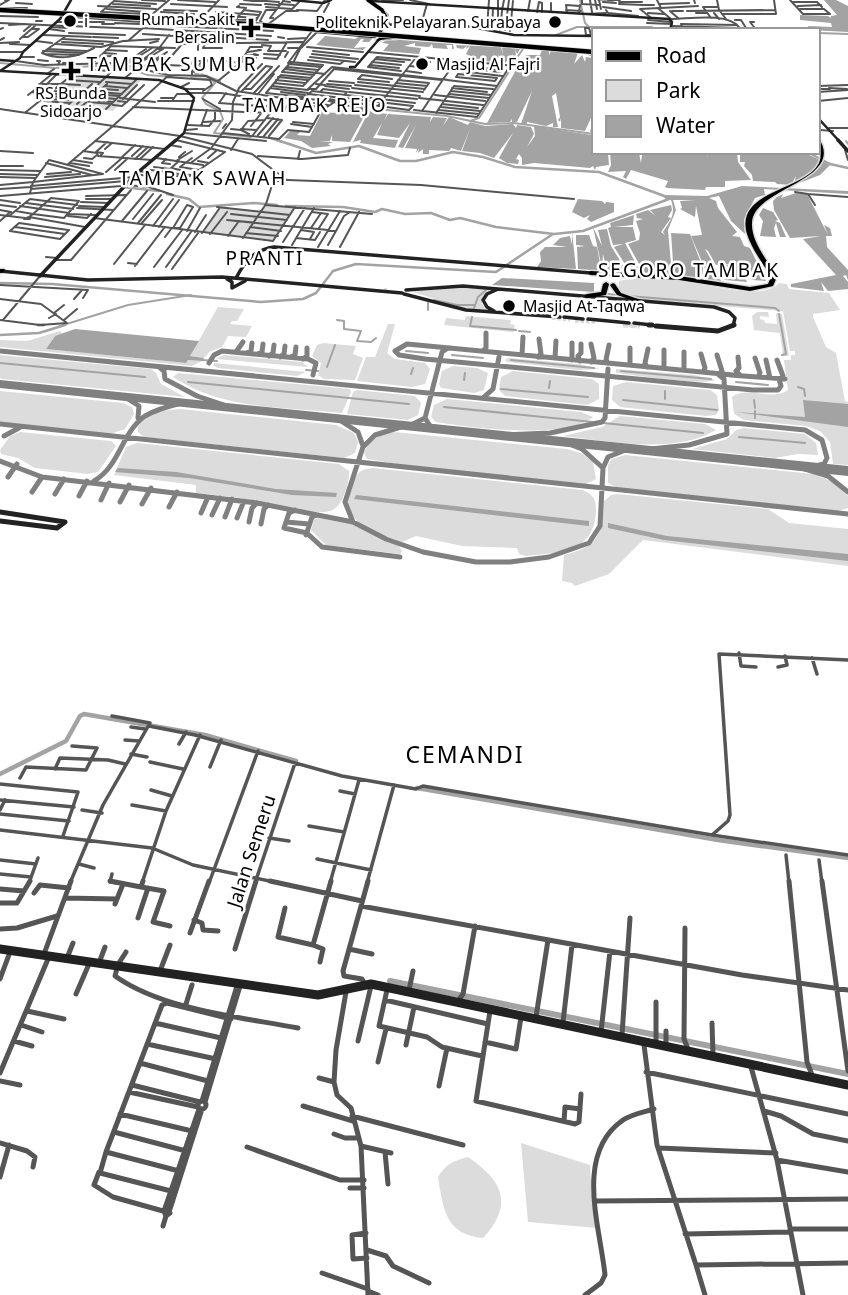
<svg xmlns="http://www.w3.org/2000/svg" width="848" height="1295" viewBox="0 0 848 1295" font-family="'Noto Sans',sans-serif">
	<style>
		.green { fill: #dcdcdc }
		.water { fill: #a3a3a3 }
		.lines { fill: none; stroke-linecap: round; stroke-linejoin: round }
		.stream { stroke: #a3a3a3; stroke-width: 2 }
		.canal-far1 { stroke: #a3a3a3; stroke-width: 2 }
		.canal { stroke: #a3a3a3; stroke-width: 2.5 }
		.river-far3 { stroke: #a3a3a3; stroke-width: 2 }
		.river-far2 { stroke: #a3a3a3; stroke-width: 2.5 }
		.river-far1 { stroke: #a3a3a3; stroke-width: 4.5 }
		.river { stroke: #a3a3a3; stroke-width: 6 }
		.taxiway { stroke: #808080; stroke-width: 5 }
		.runway { fill: #808080; fill-rule: evenodd }
		.secondary-tunnel-far1 { stroke: #d9d9d9; stroke-width: 3.5; stroke-dasharray: 3.5 2; stroke-linecap: butt }
		.secondary-tunnel { stroke: #d9d9d9; stroke-width: 5; stroke-dasharray: 5 2.5; stroke-linecap: butt }
		.primary-casing { stroke: #dbdbdb; stroke-width: 5 }
		.highway-casing { stroke: #dbdbdb; stroke-width: 3 }
		.street-far3 { stroke: #555; stroke-width: 2 }
		.street-far2 { stroke: #555; stroke-width: 2.5 }
		.street-far1 { stroke: #555; stroke-width: 3.5 }
		.street { stroke: #555; stroke-width: 5 }
		.secondary-far3 { stroke: #222; stroke-width: 2.5 }
		.secondary-far2 { stroke: #222; stroke-width: 3.5 }
		.secondary-far1 { stroke: #222; stroke-width: 5 }
		.secondary { stroke: #222; stroke-width: 9 }
		.primary { stroke: #000; stroke-width: 3.5 }
		.highway { fill: #000; fill-rule: evenodd }
		.highway-bridge-casing { stroke: #dbdbdb; stroke-width: 6; stroke-linecap: butt }
		.highway-bridge { stroke: #000; stroke-width: 4.5 }
		.poi-dot { fill: #000; stroke: #fff; stroke-width: 2.5 }
		.labels { text-anchor: middle; dominant-baseline: central; stroke-width: 5; stroke-linejoin: round; paint-order: stroke }
		.far-poi-label { font-size: 16px; fill: #000; stroke: #fff; text-anchor: start }
		.far-quarter-label { font-size: 19px; letter-spacing: 2px; fill: #000; stroke: #fff }
		.street-label { font-size: 19px; fill: #000; stroke: #fff }
		.quarter-label { font-size: 23px; letter-spacing: 2px; fill: #000; stroke: #fff }
	</style>
	<rect width="100%" height="100%" fill="#fff"/>
	<path class="green" d="M 71,75 L 143,78 L 113,111 L 38,101 Z
		M 265,205 L 294,207 L 274,241 L 202,233 L 221,207 L 260,212 Z
		M 634,278 C 651,279 667,279 684,281 C 706,284 763,302 779,283 L 787,284 L 789,289 L 829,293 L 840,310 L 813,314 L 813,317 L 826,347 L 836,353 L 845,401 L 848,402 L 848,465 L 833,464 L 830,442 L 820,431 L 806,426 L 744,420 L 734,414 L 732,397 C 748,385 771,402 788,390 L 784,360 L 791,360 L 791,355 L 795,355 L 795,351 L 790,351 L 783,311 L 649,301 L 620,293 L 616,288 L 619,287 L 619,281 Z
		M 457,287 L 497,289 L 482,297 L 482,304 L 493,311 L 467,309 L 413,292 Z
		M 218,307 L 244,309 L 237,321 L 232,321 L 230,324 L 252,326 L 246,337 L 228,336 L 222,347 L 209,352 L 204,358 L 190,356 Z
		M 757,312 L 768,312 L 769,317 L 760,316 L 760,319 L 764,320 L 765,323 L 777,324 L 776,313 L 782,314 L 789,356 L 783,356 L 780,333 L 754,330 L 752,316 Z
		M 466,316 L 511,320 L 510,324 L 515,325 L 513,332 L 444,325 L 446,318 L 465,320 Z
		M 388,324 L 395,324 L 387,353 L 395,359 L 425,363 L 430,369 L 425,384 L 412,387 L 357,381 L 366,357 L 375,357 Z
		M 60,331 L 62,334 L 55,336 L 46,349 L 186,363 L 188,360 L 202,361 L 192,366 L 0,347 L 0,340 L 27,341 Z
		M 323,343 L 356,346 L 353,354 L 363,358 L 355,380 L 324,379 L 318,375 L 321,363 L 312,356 L 317,345 Z
		M 0,355 L 151,369 L 156,373 L 161,384 L 185,397 L 2,379 L 0,378 Z
		M 224,355 L 302,362 L 308,367 L 216,359 Z
		M 508,358 L 579,364 L 600,369 L 578,370 L 507,362 L 505,360 Z
		M 214,363 L 306,372 L 297,376 L 218,368 L 214,366 Z
		M 453,366 L 477,368 L 488,373 L 484,390 L 474,393 L 441,388 L 439,384 L 442,371 Z
		M 616,369 L 694,375 L 716,380 C 702,386 635,375 616,373 Z
		M 513,371 L 592,379 L 599,384 L 599,399 L 587,405 L 505,396 L 499,390 L 501,377 Z
		M 178,373 L 350,389 L 351,392 L 342,413 C 285,407 222,410 173,377 Z
		M 626,382 L 710,390 L 717,395 L 719,410 L 716,415 L 706,416 L 620,407 L 612,400 L 613,386 Z
		M 357,390 L 415,396 L 421,403 L 418,415 L 408,420 L 347,414 L 353,392 Z
		M 0,391 L 123,403 L 132,407 L 134,414 L 125,429 L 110,434 L 0,422 Z
		M 447,399 L 581,412 L 593,417 C 564,440 472,428 436,422 L 431,417 L 434,405 Z
		M 180,409 L 336,425 L 354,433 L 358,442 L 355,453 L 344,458 L 144,437 L 138,432 L 138,427 C 147,412 164,410 180,409 Z
		M 620,416 L 705,424 L 716,430 C 673,455 610,441 563,436 L 602,427 Z
		M 744,428 L 805,434 L 816,443 L 818,455 L 798,454 L 775,458 L 692,449 L 727,439 L 736,430 Z
		M 20,432 L 111,441 L 116,446 L 98,472 L 88,474 L 35,468 L 18,458 L 1,454 L 0,450 L 10,436 Z
		M 394,432 L 567,449 L 583,454 L 593,462 L 596,479 L 586,484 L 553,482 L 403,465 L 367,459 L 364,453 C 369,439 380,434 394,432 Z
		M 137,443 L 339,464 L 349,471 C 350,481 343,505 333,510 C 314,518 267,502 246,499 C 229,496 213,495 196,493 L 196,485 L 114,475 L 126,447 Z
		M 625,455 L 813,474 L 833,482 L 848,496 L 848,508 L 835,512 L 618,488 L 608,483 L 608,465 L 612,459 Z
		M 373,468 L 582,490 C 593,494 596,499 596,510 C 595,553 560,552 526,556 L 519,554 L 517,548 L 462,546 L 416,536 L 402,542 C 385,535 351,527 348,505 C 347,499 351,490 353,483 C 356,472 362,469 373,468 Z
		M 617,494 L 768,509 L 789,523 L 848,529 L 848,566 L 643,540 L 609,574 L 575,586 L 572,583 L 562,581 L 564,555 C 599,546 601,537 603,502 L 611,495 Z
		M 319,517 L 352,524 L 399,546 L 402,551 L 400,554 L 326,545 L 311,530 L 314,520 Z
		M 521,1143 L 590,1165 L 592,1200 L 597,1228 L 528,1222 Z
		M 468,1157 C 503,1181 514,1204 483,1238 C 446,1235 443,1209 438,1177 C 446,1164 453,1161 468,1157 Z"/>
	<path class="water" d="M 824,0 L 836,0 L 848,6 L 848,32 L 810,30 L 808,26 L 832,27 L 831,23 L 800,20 L 800,15 L 828,16 L 831,18 L 831,16 L 837,15 Z
		M 325,36 L 355,39 L 360,36 L 373,38 L 369,42 L 362,42 L 364,39 L 361,39 L 354,48 L 366,47 L 363,50 L 316,45 Z
		M 388,39 L 453,44 L 454,49 L 452,49 L 452,45 L 446,45 L 448,49 L 433,48 L 432,44 L 429,47 L 415,46 L 415,43 L 404,46 L 421,48 L 419,54 L 383,51 L 389,44 L 382,43 Z
		M 456,45 L 501,47 L 503,55 L 502,47 L 520,49 L 517,54 L 515,49 L 516,55 L 510,64 L 513,54 L 505,63 L 499,62 L 499,54 L 497,62 L 469,60 L 471,57 L 466,54 L 470,46 L 466,49 L 467,46 L 463,49 L 457,48 Z
		M 542,50 L 549,51 L 549,55 L 551,51 L 578,53 L 574,64 L 582,55 L 585,62 L 586,57 L 592,58 L 593,63 L 594,57 L 585,54 L 594,55 L 592,86 L 594,81 L 594,133 L 590,132 L 593,120 L 591,118 L 585,131 L 561,128 L 561,118 L 560,122 L 558,120 L 560,117 L 556,93 L 552,96 L 558,127 L 553,127 L 553,123 L 546,126 L 527,122 L 527,124 L 521,124 L 532,91 L 517,122 L 512,122 L 512,119 L 510,122 L 487,123 L 517,68 L 528,70 L 526,64 L 524,67 L 519,66 L 526,55 L 540,55 Z
		M 357,109 L 367,111 L 350,142 L 332,141 L 332,135 L 330,141 L 318,141 L 333,142 L 328,144 L 331,146 L 312,148 L 301,141 L 284,138 L 291,130 L 300,132 L 297,135 L 310,136 L 322,112 L 354,114 Z
		M 369,111 L 387,114 L 384,121 L 388,114 L 431,117 L 430,122 L 433,117 L 447,118 L 443,126 L 449,117 L 468,125 L 470,122 L 485,126 L 513,124 L 516,128 L 517,125 L 531,127 L 534,134 L 527,147 L 535,136 L 534,126 L 591,135 L 594,136 L 594,152 L 608,153 L 609,165 L 596,167 L 595,170 L 593,166 L 590,168 L 534,163 L 522,165 L 522,158 L 519,154 L 516,159 L 519,160 L 518,164 L 507,163 L 499,158 L 513,133 L 494,158 L 480,153 L 462,151 L 470,129 L 461,151 L 451,148 L 449,151 L 429,150 L 429,154 L 423,154 L 423,149 L 418,153 L 419,149 L 416,153 L 417,149 L 405,148 L 416,125 L 403,148 L 398,147 L 410,123 L 399,138 L 377,135 L 382,123 L 373,138 L 398,140 L 395,148 L 360,143 L 361,140 L 353,142 Z
		M 610,152 L 643,152 L 639,153 L 641,163 L 642,154 L 646,154 L 645,152 L 655,155 L 654,152 L 673,152 L 673,156 L 674,152 L 707,152 L 708,157 L 708,152 L 737,152 L 738,162 L 751,180 L 725,181 L 725,187 L 706,187 L 705,190 L 667,188 L 665,187 L 668,181 L 631,170 L 626,179 L 623,177 L 626,171 L 608,172 L 611,165 Z
		M 740,152 L 803,152 L 830,165 L 820,175 L 794,185 L 796,176 L 791,185 L 777,184 L 775,182 L 753,181 L 752,175 L 744,166 L 745,162 L 740,162 Z
		M 742,186 L 848,191 L 848,194 L 764,189 L 765,195 L 755,198 L 744,220 L 745,234 L 731,221 L 719,196 L 709,198 L 716,201 L 718,208 L 737,232 L 732,236 L 740,237 L 744,246 L 750,248 L 766,281 L 752,280 L 744,267 L 746,265 L 741,265 L 750,281 L 740,267 L 747,282 L 725,280 L 718,267 L 731,264 L 716,265 L 708,251 L 705,249 L 717,270 L 709,272 L 718,272 L 721,281 L 705,279 L 706,271 L 691,236 L 702,235 L 696,206 L 695,217 L 680,209 L 682,208 L 680,201 L 695,200 L 673,200 L 676,210 L 668,230 L 672,275 L 644,273 L 628,244 L 639,240 L 640,233 L 636,221 L 643,219 L 637,218 L 636,214 L 648,210 L 656,216 L 650,210 L 671,205 L 672,210 L 668,217 L 671,218 L 661,232 L 665,235 L 663,232 C 671,220 676,214 671,200 L 665,199 L 664,195 L 707,196 Z
		M 796,193 L 807,194 L 828,235 L 824,225 L 830,228 L 832,236 L 826,236 L 827,247 L 848,270 L 848,280 L 846,275 L 843,276 L 848,282 L 848,289 L 828,291 L 821,282 L 824,291 L 791,287 L 791,284 L 836,275 L 803,239 L 821,236 L 790,238 L 774,210 L 773,201 L 776,198 L 771,200 L 783,194 L 781,198 Z
		M 578,199 L 602,201 L 605,204 L 606,202 L 614,203 L 614,212 L 591,222 L 587,219 L 590,215 L 584,218 L 572,212 Z
		M 763,208 L 773,212 L 778,220 L 775,221 L 780,223 L 786,237 L 780,237 L 776,223 L 774,228 L 776,237 L 760,236 L 763,221 L 759,215 Z
		M 634,215 L 633,225 L 614,227 L 633,227 L 636,240 L 625,243 L 641,273 L 630,272 L 614,247 L 623,244 L 613,245 L 608,228 L 611,227 L 610,223 Z
		M 593,227 L 602,246 L 598,230 L 607,229 L 611,246 L 627,272 L 607,271 L 603,254 L 602,268 Z
		M 572,232 L 576,269 L 537,267 L 541,261 L 540,252 L 545,247 L 567,247 L 553,245 L 560,238 L 570,236 L 572,245 Z
		M 671,233 L 690,234 L 703,268 L 702,278 L 674,276 Z
		M 576,235 L 589,235 L 593,246 L 597,247 L 601,268 L 604,271 L 578,269 L 577,247 L 585,246 L 576,245 Z
		M 502,278 L 594,283 L 594,292 L 492,285 Z
		M 75,329 L 199,341 L 190,356 L 204,358 L 202,361 L 188,360 L 186,363 L 46,349 L 55,336 Z
		M 803,400 L 848,404 L 848,427 L 735,412 L 805,417 Z
		M 118,468 L 176,472 L 276,489 L 337,493 L 336,497 L 292,495 L 189,478 L 115,472 Z
		M 356,495 L 589,521 L 589,526 L 354,499 Z
		M 608,523 L 667,536 L 848,554 L 848,561 L 664,540 L 608,528 Z"/>
	<g class="lines">
		<path class="stream" d="M 378,5 L 388,15 L 389,23
			M 220,60 L 239,63
			M 195,74 L 199,74
			M 201,74 L 220,81
			M 846,141 L 848,144
			M 607,294 L 619,295
			M 628,296 L 775,308 L 779,311
			M 434,300 L 457,305 L 474,305
			M 428,303 L 428,310
			M 474,308 L 478,297 L 486,290
			M 779,314 L 786,354 L 782,355
			M 472,317 L 470,326 L 516,330
			M 337,320 L 344,321 L 344,329 L 361,331 L 357,341 L 371,342 L 376,338
			M 519,331 L 530,332
			M 406,351 L 428,353
			M 452,355 L 483,358
			M 202,360 L 217,361
			M 511,360 L 594,368
			M 0,363 L 145,377
			M 327,367 L 335,345
			M 306,370 L 318,371
			M 621,371 L 711,379
			M 411,374 L 413,368
			M 464,380 L 465,373
			M 188,382 L 409,404
			M 736,382 L 768,385
			M 798,387 L 804,389 L 805,396
			M 549,388 L 550,381
			M 501,389 L 588,397
			M 665,391 L 665,399
			M 623,400 L 717,410
			M 754,400 L 755,408
			M 444,407 L 703,433
			M 755,411 L 755,418
			M 739,437 L 805,443"/>
		<path class="canal-far1" d="M 60,326 L 128,305 L 191,295"/>
		<path class="canal" d="M 0,335 L 39,333 L 65,325"/>
		<path class="river-far3" d="M 580,0 L 585,23 L 589,27
			M 598,0 L 613,1
			M 431,19 L 485,29
			M 383,26 L 416,21
			M 668,28 L 712,30
			M 818,33 L 848,34
			M 556,35 L 577,27 L 652,27
			M 0,63 L 55,68 L 118,65 L 148,75 L 172,77
			M 512,65 L 523,49
			M 191,78 L 211,79 L 215,83 L 202,98 L 206,104 L 220,111 L 223,119 L 214,133 L 251,137
			M 357,107 L 447,116 L 485,124 L 514,123 L 594,134
			M 470,121 L 479,118 L 512,67
			M 270,138 L 282,142"/>
		<path class="river-far2" d="M 277,140 L 316,153 L 359,146 L 400,161 L 416,161 L 453,152 L 483,157 L 515,167 L 599,172 L 667,197
			M 807,152 L 830,164 L 848,168
			M 123,187 L 159,191
			M 167,194 L 189,199 L 199,207 L 254,203 L 277,205
			M 286,206 L 343,207 L 375,212 L 382,209 L 405,214 L 431,213 L 450,220 L 460,218 L 496,227 L 554,234 L 583,231 L 669,199
			M 0,283 L 52,284 L 261,302 L 303,299 L 316,293 L 333,271 L 356,264 L 496,272 L 553,234"/>
		<path class="river-far1" d="M 0,774 L 66,741 L 80,716 L 84,714 L 205,735 L 296,761
			M 417,788 L 718,840 L 848,858"/>
		<path class="river" d="M 390,981 L 848,1074"/>
		<path class="taxiway" d="M 572,343 L 572,360
			M 591,344 L 594,358 L 591,362
			M 630,348 L 630,365
			M 664,350 L 664,368
			M 0,351 L 805,430 L 822,440 L 827,458 L 824,464 L 811,467
			M 483,351 L 486,348 L 486,333
			M 236,352 L 243,342
			M 684,352 L 684,370
			M 247,353 L 251,351 L 252,343
			M 258,354 L 262,352 L 263,344
			M 701,354 L 705,368 L 703,372
			M 522,355 L 523,337
			M 717,355 L 722,371 L 719,374
			M 269,356 L 273,353 L 274,345
			M 280,357 L 284,354 L 285,346
			M 291,357 L 295,355 L 296,347
			M 538,357 L 541,354 L 539,339
			M 738,357 L 739,368 L 736,371 L 740,375
			M 555,358 L 556,341
			M 755,358 L 760,373 L 758,377
			M 303,359 L 307,356 L 307,348
			M 766,360 L 770,378
			M 777,360 L 783,376 L 781,379
			M 580,361 L 578,356 L 581,353 L 581,344
			M 209,363 L 214,355 L 222,351 L 308,359 L 316,363 L 313,375
			M 608,363 L 606,360 L 609,345
			M 159,367 L 164,371 L 165,379 L 197,396 L 233,408
			M 647,367 L 645,363 L 648,349
			M 730,375 L 785,379
			M 733,375 L 407,344 L 395,351 L 399,355 L 425,359 L 753,390 L 778,390 L 781,386 L 779,379
			M 125,397 L 139,406 L 138,418
			M 484,397 L 493,389 L 499,357
			M 425,418 L 430,426 L 441,429
			M 338,419 L 358,432 L 363,446
			M 0,424 L 848,514
			M 409,426 L 425,418 L 442,352 L 448,348
			M 499,435 L 550,433 L 602,422 L 605,418 L 608,369
			M 4,436 L 19,428
			M 641,450 L 689,445 L 727,434 L 724,379 L 719,375
			M 0,461 L 42,477 L 257,503 L 353,522 L 386,539 L 423,552 L 476,562 L 510,562 L 549,557 L 589,543 L 600,526 L 603,468 L 582,449 L 564,442
			M 792,465 L 828,476 L 848,492
			M 603,468 L 608,457 L 628,449
			M 8,477 L 17,464
			M 94,481 C 120,466 121,433 145,416 C 157,409 169,406 182,403
			M 32,492 L 42,477
			M 55,494 L 64,479
			M 79,496 L 87,481
			M 101,500 L 109,483
			M 120,502 L 129,485
			M 142,504 L 151,488
			M 169,507 L 177,492
			M 295,510 L 289,513 L 284,528 L 307,533
			M 201,513 L 208,497
			M 212,515 L 220,498
			M 225,517 L 232,499
			M 237,518 L 244,501
			M 249,522 L 252,508 L 257,503
			M 286,522 L 309,524
			M 353,522 L 345,502 L 363,447 L 375,435 L 404,426
			M 261,524 L 264,509 L 268,505
			M 306,535 L 312,517 L 317,515
			M 309,535 L 322,547 L 400,557"/>
		<path class="runway" d="M 0,380 L 848,466 L 848,476 L 0,388 Z"/>
		<path class="secondary-tunnel-far1" d="M 384,290 L 387,290
			M 552,318 L 570,320
			M 575,321 L 595,322
			M 623,325 L 640,326"/>
		<path class="secondary-tunnel" d="M 623,325 L 640,326"/>
		<defs>
			<path id="primary" d="M 368,0 L 382,10 L 387,19 L 379,34"/>
			<path id="highway" d="M 385,36 L 400,38 C 395,40 386,38 378,41 L 376,40 Z
				M 818,137 C 848,181 753,187 752,223 C 751,242 768,261 777,277 L 773,286 L 750,291 L 679,280 L 591,275 L 588,273 L 591,271 L 679,276 L 750,287 L 768,284 L 771,277 C 763,263 752,250 747,234 C 734,190 805,191 819,163 C 823,154 818,146 818,137 Z
				M 0,269 L 4,269 L 5,270 L 3,272 L 0,273 Z
				M 606,282 L 609,284 L 606,295 L 587,298 L 584,296 L 587,294 L 601,292 L 603,284 Z
				M 613,283 L 615,284 L 621,293 L 641,300 L 638,302 L 617,295 L 610,285 Z"/>
		</defs>
		<use href="#primary" class="primary-casing"/>
		<use href="#highway" class="highway-casing"/>
		<path class="street-far3" d="M 142,0 L 165,1
			M 178,0 L 215,2
			M 244,0 L 253,1
			M 382,0 L 403,0
			M 410,0 L 429,4
			M 489,0 L 487,28 L 492,28
			M 498,0 L 498,28
			M 582,0 L 582,4 L 600,5
			M 590,0 L 592,12
			M 595,0 L 597,9
			M 599,0 L 601,9
			M 608,0 L 620,0
			M 657,0 L 661,8 L 698,6
			M 694,0 L 695,3
			M 717,0 L 719,10 L 726,19
			M 790,0 L 803,14 L 830,14 L 824,9 L 800,9
			M 254,1 L 265,1
			M 266,1 L 279,2
			M 283,1 L 290,2
			M 603,2 L 616,3
			M 619,2 L 642,2
			M 793,2 L 817,2 L 822,7
			M 16,3 L 32,4
			M 551,3 L 551,12
			M 113,4 L 150,6
			M 171,4 L 227,7
			M 240,4 L 261,5
			M 265,4 L 278,5
			M 279,4 L 294,5
			M 619,4 L 643,5
			M 659,4 L 689,3
			M 0,5 L 9,0 L 5,0
			M 643,5 L 654,5
			M 98,6 L 156,9
			M 239,6 L 237,7 L 246,8
			M 798,6 L 821,5
			M 266,7 L 292,9 L 299,2
			M 603,7 L 631,11
			M 0,8 L 12,8
			M 12,8 L 27,8
			M 107,9 L 145,12
			M 659,9 L 671,19
			M 164,10 L 197,11
			M 297,10 L 317,11 L 325,0
			M 502,10 L 504,0
			M 566,10 L 581,11
			M 606,10 L 608,13 L 638,16
			M 528,11 L 530,0
			M 670,11 L 679,19
			M 672,11 L 683,11
			M 687,11 L 775,10
			M 101,12 L 114,1 L 156,4
			M 101,12 L 145,14
			M 161,12 L 194,14
			M 216,12 L 259,15
			M 324,12 L 329,3
			M 537,12 L 539,2 L 542,3 L 542,12
			M 567,13 L 566,5 L 580,6
			M 579,13 L 580,5
			M 648,13 L 664,14
			M 696,13 L 706,13
			M 714,13 L 719,19
			M 585,14 L 606,13
			M 722,14 L 776,14 L 774,0
			M 158,15 L 192,17
			M 213,15 L 257,18
			M 0,16 L 38,17
			M 72,17 L 143,22
			M 149,17 L 169,0
			M 650,17 L 640,9 L 659,8
			M 211,18 L 236,19 L 244,10 L 261,12 L 254,24
			M 273,18 L 270,18 L 284,0
			M 423,18 L 427,4
			M 711,18 L 703,7 L 718,7
			M 671,19 C 689,19 727,12 739,27
			M 200,20 L 219,0
			M 236,20 L 256,20
			M 648,20 L 672,22
			M 735,20 L 741,20 L 746,28
			M 36,21 L 42,21
			M 57,22 L 104,22
			M 754,22 L 750,22 L 754,27
			M 0,23 L 66,26
			M 115,23 L 139,24
			M 263,23 L 260,21 L 266,10 L 275,10
			M 647,23 L 672,24
			M 102,24 L 114,24
			M 9,25 L 25,24
			M 153,25 L 192,27
			M 267,25 L 286,11 L 298,11
			M 70,26 L 142,29
			M 672,26 L 769,29
			M 51,27 L 67,28
			M 194,27 L 273,31
			M 682,27 L 681,24 L 737,25
			M 143,28 L 271,36
			M 492,28 L 493,9
			M 605,28 L 619,30
			M 0,29 L 3,28
			M 49,29 L 64,31
			M 593,29 L 594,32
			M 770,29 L 794,29
			M 500,30 L 502,11
			M 505,30 L 509,0
			M 684,30 L 688,30
			M 24,31 L 31,25
			M 510,31 L 513,1
			M 69,33 L 125,35
			M 143,34 L 174,36 L 181,31
			M 43,35 L 91,37
			M 586,35 L 585,28 L 589,28 L 591,35 L 587,35
			M 66,36 L 42,53 C 61,61 77,57 94,48
			M 209,36 L 268,40
			M 22,37 L 28,37 L 39,29 L 32,29
			M 93,37 L 118,38
			M 278,37 L 284,38
			M 20,39 L 36,25
			M 63,39 L 113,42
			M 288,39 L 307,38
			M 0,40 L 4,38
			M 207,40 L 203,48 L 222,48
			M 36,41 L 52,43
			M 128,41 L 153,19
			M 62,42 L 103,44
			M 187,42 L 183,41 L 183,35 L 188,32
			M 0,43 L 19,42
			M 150,43 L 158,41
			M 197,43 L 198,39
			M 198,43 L 198,50
			M 10,44 L 31,45
			M 56,44 L 101,47 L 123,41 L 159,39
			M 262,45 L 271,46 L 268,51 L 286,51
			M 160,47 L 169,35
			M 307,47 L 363,52
			M 288,48 L 298,48
			M 48,49 L 86,51
			M 106,50 L 127,51
			M 43,51 L 82,53
			M 313,51 L 349,55
			M 0,52 L 23,52
			M 167,52 L 150,66 L 146,65 Z
			M 248,52 L 261,50 L 258,50
			M 368,52 L 515,66
			M 104,53 L 116,54
			M 45,54 L 79,55
			M 264,54 L 280,55
			M 312,54 L 358,59
			M 246,55 L 258,55 L 254,54
			M 21,57 L 34,57
			M 91,57 L 112,56
			M 241,57 L 256,58 L 242,59
			M 285,57 L 288,52
			M 310,57 L 355,62
			M 264,58 L 277,59 L 287,42
			M 375,59 L 404,62
			M 38,60 L 48,61
			M 308,60 L 340,64 L 344,61
			M 16,61 L 44,65 L 115,63 L 168,75 L 206,76 L 236,91 L 282,98 L 325,100 L 362,109
			M 57,61 L 60,61 L 58,65
			M 95,61 L 111,46 L 175,48
			M 294,61 L 300,49 L 317,32
			M 240,62 L 255,61
			M 372,62 L 401,65
			M 63,63 L 73,63 L 72,65
			M 125,63 L 146,49
			M 288,63 L 312,31
			M 127,64 L 152,48
			M 289,64 L 321,67
			M 166,65 L 189,66
			M 370,65 L 399,68
			M 197,66 L 192,66 L 193,61 L 202,61
			M 410,66 L 426,68
			M 464,66 L 503,70 L 500,72 L 462,68 Z
			M 133,67 L 163,49 L 157,49 L 137,64
			M 287,67 L 318,70
			M 368,67 L 377,57 L 410,60
			M 368,67 L 401,71
			M 141,68 L 146,65
			M 114,69 L 127,71
			M 285,69 L 325,74
			M 94,70 L 111,71
			M 452,70 L 502,76
			M 406,71 L 421,73
			M 158,72 L 182,44 L 303,42
			M 194,72 L 209,60
			M 283,72 L 314,75
			M 47,74 L 54,69
			M 458,74 L 497,78 L 495,81 L 456,77 Z
			M 192,75 L 192,71 L 204,60 L 209,60
			M 106,77 L 116,67
			M 166,77 L 210,80 L 212,85 L 203,91
			M 278,77 L 307,80
			M 125,78 L 131,73
			M 444,78 L 457,60
			M 358,79 L 362,75 L 392,79
			M 358,79 L 389,82
			M 442,79 L 448,80 L 332,67 L 308,89 L 316,89 L 334,69 L 442,80
			M 67,80 L 100,82
			M 276,80 L 305,83
			M 398,80 L 429,83 L 424,90
			M 447,80 L 497,86
			M 218,81 L 240,63 L 250,47 L 262,47
			M 329,81 L 354,83
			M 106,82 L 132,84
			M 358,82 L 425,89
			M 41,83 L 52,74
			M 274,83 L 303,86 L 323,65 L 291,62 L 282,72
			M 396,83 L 427,86
			M 39,84 L 60,84
			M 47,84 L 57,74
			M 62,84 L 80,85
			M 316,84 L 325,85
			M 327,84 L 351,86
			M 355,85 L 423,92
			M 105,86 L 127,88
			M 272,86 L 308,90
			M 325,86 L 349,89
			M 818,86 L 848,85
			M 181,87 L 189,83
			M 57,88 L 83,90
			M 270,88 L 308,93
			M 352,88 L 420,96
			M 452,88 L 487,92
			M 829,88 L 847,89
			M 103,89 L 118,90
			M 185,89 L 204,89
			M 818,89 L 830,89
			M 54,91 L 119,96
			M 242,91 L 266,66 L 272,67 L 251,89 L 244,89
			M 451,91 L 491,95
			M 32,92 L 78,96
			M 99,92 L 122,94
			M 281,92 L 305,95
			M 320,92 L 323,89 L 347,92 L 339,101 L 329,99
			M 349,92 L 417,99
			M 818,92 L 848,90
			M 190,93 L 221,93 L 272,101
			M 226,93 L 219,103 L 233,104
			M 254,93 L 279,66
			M 258,94 L 274,74
			M 309,94 L 342,98
			M 449,94 L 489,98
			M 28,95 L 41,85
			M 346,95 L 415,103
			M 435,95 L 485,101
			M 49,96 L 75,98
			M 94,97 L 116,99
			M 303,97 L 266,93 L 281,75 L 311,78
			M 120,98 L 155,102
			M 161,98 L 174,98
			M 304,98 L 312,91 L 345,95
			M 344,98 L 413,106
			M 419,98 L 483,105
			M 47,99 L 71,100
			M 123,99 L 137,85
			M 129,99 L 144,85
			M 203,99 L 220,109
			M 91,100 L 113,102
			M 44,101 L 70,103
			M 118,101 L 127,102
			M 158,101 L 194,101
			M 172,101 L 177,94 L 191,94
			M 341,101 L 409,110 L 413,106
			M 818,101 L 848,98
			M 89,102 L 111,104
			M 289,103 L 297,104
			M 314,103 L 328,105
			M 69,104 L 92,84
			M 77,104 L 106,77
			M 233,104 L 258,106
			M 442,104 L 478,108
			M 113,105 L 122,106 L 130,99
			M 82,106 L 107,84
			M 312,106 L 324,108
			M 378,106 L 414,60 L 430,62 L 426,64
			M 133,107 L 270,113
			M 441,107 L 480,111
			M 0,109 L 180,136 L 252,154 L 284,178
			M 106,109 L 137,79
			M 284,110 L 292,99
			M 414,110 L 477,117 L 510,66
			M 439,110 L 479,114
			M 342,111 L 354,112
			M 422,111 L 442,81
			M 26,112 L 72,75
			M 436,113 L 454,86 L 493,89
			M 267,118 L 282,120 L 269,136
			M 204,122 L 220,121
			M 293,122 L 314,124
			M 291,124 L 312,127
			M 114,125 L 169,75
			M 188,125 L 209,126 L 215,119 L 215,111
			M 201,126 L 207,110
			M 251,126 L 271,101
			M 223,128 L 226,124
			M 829,128 L 848,128
			M 231,129 L 241,130
			M 241,129 L 257,130
			M 186,130 L 197,129
			M 820,130 L 833,131
			M 184,133 L 266,141
			M 223,133 L 279,139 L 288,130 L 309,132 L 321,111 L 333,103
			M 249,134 L 241,130 L 248,121 L 265,120
			M 253,135 L 282,98
			M 258,135 L 273,118
			M 264,136 L 278,119
			M 176,140 L 225,152
			M 95,141 L 165,149
			M 170,145 L 181,147
			M 212,147 L 232,120 L 233,102 L 239,88 L 262,64
			M 105,149 L 112,143
			M 231,150 L 238,139
			M 845,150 L 848,160
			M 0,151 L 33,153
			M 83,151 L 97,153 L 98,156 L 152,160
			M 101,155 L 103,153 L 96,152 L 107,142
			M 132,156 L 143,146
			M 258,156 L 302,159 L 348,155 L 350,148
			M 179,157 L 185,152
			M 84,158 L 92,159 L 97,155
			M 121,158 L 135,145
			M 156,158 L 203,165
			M 208,158 L 216,151
			M 135,159 L 148,147
			M 140,159 L 153,147
			M 166,159 L 162,163 L 170,164
			M 298,159 L 300,151
			M 49,160 L 103,174 L 33,182 Z
			M 73,160 L 92,163
			M 176,161 L 192,151
			M 198,161 L 209,163
			M 192,162 L 210,149
			M 46,163 L 92,175
			M 70,163 L 89,166
			M 67,165 L 113,126
			M 0,166 L 23,166
			M 154,167 L 170,169 L 179,161
			M 180,167 L 199,170 L 225,152
			M 180,167 L 192,158
			M 171,168 L 185,171
			M 141,169 L 169,172
			M 0,170 L 40,171
			M 115,170 L 128,158
			M 139,171 L 151,173
			M 106,172 L 122,158
			M 168,173 L 191,175
			M 0,174 L 37,175
			M 47,174 L 71,172
			M 136,174 L 147,176
			M 167,174 L 187,178 L 191,175
			M 0,177 L 35,178
			M 45,177 L 80,174
			M 284,178 L 287,180 L 278,181 L 279,179 Z
			M 288,180 L 421,185 L 574,199
			M 0,185 L 33,182
			M 126,185 L 149,187 L 173,195
			M 31,186 L 134,177
			M 0,189 L 31,187
			M 31,189 L 126,181
			M 795,192 L 808,194
			M 30,193 L 33,182
			M 0,196 L 121,186 L 126,181
			M 86,196 L 126,195
			M 51,198 L 79,201 L 64,218 L 33,214 Z
			M 86,199 L 112,199
			M 0,200 L 20,203
			M 81,202 L 108,203
			M 26,203 L 73,209
			M 0,205 L 16,207
			M 187,205 L 193,207 L 180,228 L 173,228 Z
			M 265,205 L 372,214
			M 815,205 L 808,194 L 848,197
			M 20,206 L 69,213
			M 79,206 L 104,207
			M 217,207 L 290,215
			M 77,208 L 113,210
			M 0,210 L 11,212
			M 16,211 L 33,214
			M 312,212 L 328,214 L 319,228
			M 69,214 L 96,215
			M 231,214 L 287,220
			M 0,215 L 25,218
			M 9,216 L 30,199 L 77,205
			M 68,216 L 87,218 L 91,214
			M 29,217 L 33,214
			M 94,218 L 273,241 L 295,207
			M 30,219 L 24,219 L 29,217 L 85,227
			M 133,219 L 153,194
			M 227,220 L 328,230
			M 0,221 L 9,213
			M 122,221 L 147,191
			M 138,223 L 161,195
			M 141,224 L 162,200
			M 153,226 L 173,199
			M 15,227 L 65,234
			M 159,227 L 179,200
			M 250,227 L 281,231
			M 311,228 L 321,213
			M 301,230 L 314,232 L 310,239
			M 10,231 L 60,239 L 69,230
			M 10,231 L 19,223 L 68,230
			M 187,231 L 200,208
			M 328,231 L 336,231 L 328,245
			M 336,231 L 344,216 L 350,212
			M 195,232 L 206,215
			M 202,233 L 219,209
			M 246,233 L 278,236
			M 210,234 L 227,212
			M 228,236 L 239,221
			M 165,237 L 171,229
			M 243,238 L 266,204 L 273,182 L 278,181
			M 296,238 L 315,240 L 320,232
			M 283,242 L 305,208
			M 292,245 L 314,208
			M 318,247 L 340,211
			M 340,247 L 359,212
			M 46,257 L 57,258
			M 55,260 L 71,260 L 131,190
			M 128,263 L 137,264
			M 114,264 L 145,225
			M 135,266 L 164,228
			M 154,267 L 182,230
			M 166,267 L 191,232
			M 172,269 L 198,233
			M 0,285 L 88,290 L 83,298
			M 0,299 L 41,304 L 67,323 L 40,325 L 0,320
			M 74,299 L 82,290
			M 54,313 L 64,305
			M 49,318 L 56,314
			M 3,320 L 40,276
			M 64,320 L 77,309"/>
		<path class="street-far2" d="M 38,325 L 44,325"/>
		<path class="street-far1" d="M 739,653 L 741,666 L 756,667
			M 812,658 L 817,674
			M 778,667 L 787,665 L 785,656
			M 149,726 L 195,735 L 342,776 L 416,789 L 423,786 L 712,835 L 728,821 L 730,815 L 719,654 L 848,660
			M 131,727 L 145,729
			M 125,740 L 139,741
			M 179,744 L 186,732
			M 131,754 L 147,757
			M 150,762 L 183,769
			M 210,767 L 221,740
			M 55,769 L 60,758 L 108,760 L 125,764
			M 20,778 L 26,767 L 86,770 L 97,748 L 72,746
			M 0,784 L 78,792 L 63,836
			M 151,790 L 172,796
			M 340,791 L 355,794
			M 0,800 L 74,807
			M 132,805 L 166,811
			M 0,810 L 5,800
			M 82,810 L 102,813
			M 0,814 L 69,821
			M 309,826 L 344,832
			M 0,830 L 152,848 L 193,865 L 279,883
			M 712,835 L 848,855
			M 269,838 L 289,841
			M 786,855 L 789,883
			M 317,859 L 371,870
			M 0,860 L 36,864
			M 819,860 L 822,883
			M 79,864 L 94,868
			M 0,874 L 31,877
			M 112,874 L 110,882 L 118,883
			M 29,883 L 38,858
			M 70,883 L 103,805 L 150,723 L 112,716
			M 142,883 L 166,811 L 200,735
			M 209,883 L 258,751
			M 255,883 L 295,763
			M 330,883 L 359,780
			M 367,883 L 394,785"/>
		<path class="street" d="M 110,881 L 141,887
			M 143,881 L 141,887 L 164,891 L 153,922 L 170,926
			M 270,881 L 362,901
			M 789,881 L 807,1062 L 812,1075
			M 822,881 L 848,1071
			M 0,889 L 24,891
			M 34,893 L 40,885 L 69,888
			M 65,898 L 117,899
			M 0,903 L 17,903 L 30,881
			M 115,904 L 123,884
			M 361,906 L 742,975 L 848,990
			M 285,908 L 278,937 L 313,945 L 331,881
			M 138,918 L 148,888
			M 194,920 L 202,923 L 203,930 L 218,931
			M 685,928 L 684,1039 L 688,1049
			M 0,929 L 17,928 L 57,916
			M 190,933 L 209,881
			M 313,945 L 323,949 L 320,962
			M 235,949 L 256,881
			M 349,949 L 372,954
			M 44,954 L 71,881
			M 67,958 L 73,943
			M 99,963 L 105,947
			M 117,966 L 126,952
			M 117,968 L 115,976 C 163,1010 240,1017 298,1028
			M 160,971 L 170,945
			M 0,979 L 10,952
			M 365,984 L 362,979 L 344,976 L 343,971 L 368,881
			M 387,990 L 379,1026 L 427,1037 L 442,1047 L 482,1056
			M 409,990 L 413,971
			M 346,992 L 336,1050 L 334,1082 L 337,1095 L 351,1108 L 361,1146 L 368,1295
			M 76,994 L 89,964
			M 385,1000 L 488,1024
			M 458,1001 L 463,994 L 475,926
			M 656,1002 L 656,1043
			M 186,1004 L 192,985
			M 27,1011 L 64,1019
			M 490,1011 L 476,1101 L 575,1124 L 579,1122 L 581,1094
			M 536,1017 L 548,940
			M 563,1022 L 572,945
			M 155,1023 L 221,1038
			M 712,1023 L 713,1055
			M 21,1025 L 42,1032
			M 666,1031 L 666,1047
			M 601,1032 L 610,951
			M 622,1035 L 630,918
			M 14,1041 L 32,1046
			M 358,1041 L 371,986
			M 485,1042 L 516,1049 L 521,1017
			M 147,1044 L 216,1059
			M 406,1045 L 414,1007
			M 644,1045 L 657,1145 L 696,1265 L 848,1263
			M 378,1062 L 386,1029
			M 140,1063 L 208,1081
			M 751,1067 L 777,1160 L 803,1295
			M 646,1072 L 848,1114
			M 0,1073 L 48,959
			M 319,1078 L 334,1082
			M 0,1081 L 20,1085
			M 132,1085 L 200,1102
			M 439,1086 L 447,1048
			M 129,1092 L 198,1107
			M 202,1101 L 237,986
			M198 1105a4 4 0 1 1 8 0a4 4 0 1 1-8 0Z
			M 205,1102 L 240,986
			M 303,1106 L 353,1121
			M 764,1111 L 781,1116 L 813,1134 L 848,1141
			M 120,1114 L 192,1131
			M 352,1116 L 463,1145
			M 564,1121 L 565,1107 L 580,1109
			M 114,1132 L 186,1151
			M 334,1134 L 345,1138 L 358,1138
			M 0,1143 L 27,1151 L 35,1157 L 33,1167
			M 361,1146 L 391,1153
			M 247,1147 L 340,1180 L 364,1180
			M 659,1148 L 776,1153
			M 106,1152 L 100,1173 L 171,1191
			M 385,1152 L 388,1184
			M 777,1160 L 848,1172
			M 179,1171 L 106,1152 L 162,1005 L 167,1003 L 231,1019
			M 99,1172 L 94,1185 L 113,1197 L 163,1211
			M 0,1177 L 9,1145
			M 350,1188 L 364,1188
			M 595,1201 L 848,1199
			M 167,1208 L 170,1213 L 166,1216 L 164,1211 L 199,1109
			M 170,1209 L 202,1109
			M 163,1226 L 166,1216
			M 790,1229 L 848,1229
			M 366,1233 L 352,1235 L 353,1259 L 367,1258
			M 685,1234 L 790,1232
			M 367,1250 L 386,1256 L 393,1266 L 429,1283
			M 696,1265 L 705,1295
			M 322,1273 L 368,1289
			M 368,1291 L 378,1295
			M 585,1295 L 601,1283 L 605,1275 C 600,1226 574,1154 623,1120 C 632,1114 644,1112 654,1109"/>
		<path class="secondary-far3" d="M 292,0 L 323,3 L 331,0
			M 372,1 L 669,19 L 672,22 L 670,30
			M 387,25 L 433,20 L 514,35 L 594,36
			M 317,32 L 375,37
			M 0,60 L 14,61
			M 350,67 L 355,67 L 381,37
			M 0,71 L 20,58 L 23,52 L 60,19 L 71,0
			M 1,71 L 159,80 L 185,89 L 194,98 L 184,133 L 174,142
			M 818,118 L 840,142"/>
		<path class="secondary-far2" d="M 838,140 L 848,151
			M 0,271 L 88,280 L 222,277 L 402,293
			M 40,276 L 136,174 L 176,140
			M 236,278 C 245,261 254,250 274,247 L 591,273
			M 227,279 L 232,282 L 232,288 L 245,281
			M 406,290 L 463,286 L 714,307 L 729,312 L 735,318 L 733,326
			M 404,294 L 466,310 L 560,317
			M 494,311 L 487,307 L 483,300 L 487,294 L 496,290
			M 564,317 L 583,319
			M 588,319 L 629,323
			M 634,323 L 652,325
			M 656,326 L 662,326"/>
		<path class="secondary-far1" d="M 649,325 L 652,325
			M 656,326 L 718,331 L 734,325
			M 0,512 L 65,522 L 57,528 L 0,521"/>
		<path class="secondary" d="M 0,949 L 318,995 L 371,984 L 848,1085"/>
		<use href="#primary" class="primary"/>
		<use href="#highway" class="highway"/>
		<defs>
			<path id="highway-bridge" d="M 0,10 L 248,24 L 594,52"/>
		</defs>
		<use href="#highway-bridge" class="highway-bridge-casing"/>
		<use href="#highway-bridge" class="highway-bridge"/>
	</g>
	<g class="poi-dot">
		<circle cx="70" cy="21" r="7"/>
		<circle cx="555" cy="22" r="7"/>
		<path d="M247.5 17.5h7v7h7v7h-7v7h-7v-7h-7v-7h7z"/>
		<circle cx="422" cy="64" r="7"/>
		<path d="M67.5 60.5h7v7h7v7h-7v7h-7v-7h-7v-7h7z"/>
		<circle cx="509" cy="306" r="7"/>
	</g>
	<g class="labels">
		<g class="far-poi-label">
			<text x="235" y="19" text-anchor="end">Rumah Sakit<tspan x="235" dy="18">Bersalin</tspan></text>
			<text x="84" y="21">i</text>
			<text x="541" y="22" text-anchor="end">Politeknik Pelayaran Surabaya</text>
			<text x="436" y="64">Masjid Al Fajri</text>
			<text x="71" y="93" text-anchor="middle">RS Bunda<tspan x="71" dy="18">Sidoarjo</tspan></text>
			<text x="523" y="306">Masjid At-Taqwa</text>
		</g>
		<g class="far-quarter-label">
			<text x="172" y="64">TAMBAK SUMUR</text>
			<text x="315" y="105">TAMBAK REJO</text>
			<text x="203" y="178">TAMBAK SAWAH</text>
			<text x="265" y="258">PRANTI</text>
			<text x="689" y="270">SEGORO TAMBAK</text>
		</g>
		<g class="street-label">
			<text transform="translate(251 851) rotate(-72)">Jalan Semeru</text>
		</g>
		<g class="quarter-label">
			<text x="465" y="754">CEMANDI</text>
		</g>
	</g>
	<rect x="592" y="28" width="228" height="126" fill="#ffffff" stroke="#999999" stroke-width="2"/>
	<rect x="606" y="51" width="35" height="10" fill="#000000" stroke="#999999" stroke-width="2"/>
	<text x="656" y="63" font-size="21" fill="#000000">Road</text>
	<rect x="606" y="80" width="35" height="21" fill="#dcdcdc" stroke="#999999" stroke-width="2"/>
	<text x="656" y="98" font-size="21" fill="#000000">Park</text>
	<rect x="606" y="116" width="35" height="21" fill="#a3a3a3" stroke="#999999" stroke-width="2"/>
	<text x="656" y="133" font-size="21" fill="#000000">Water</text>
</svg>
